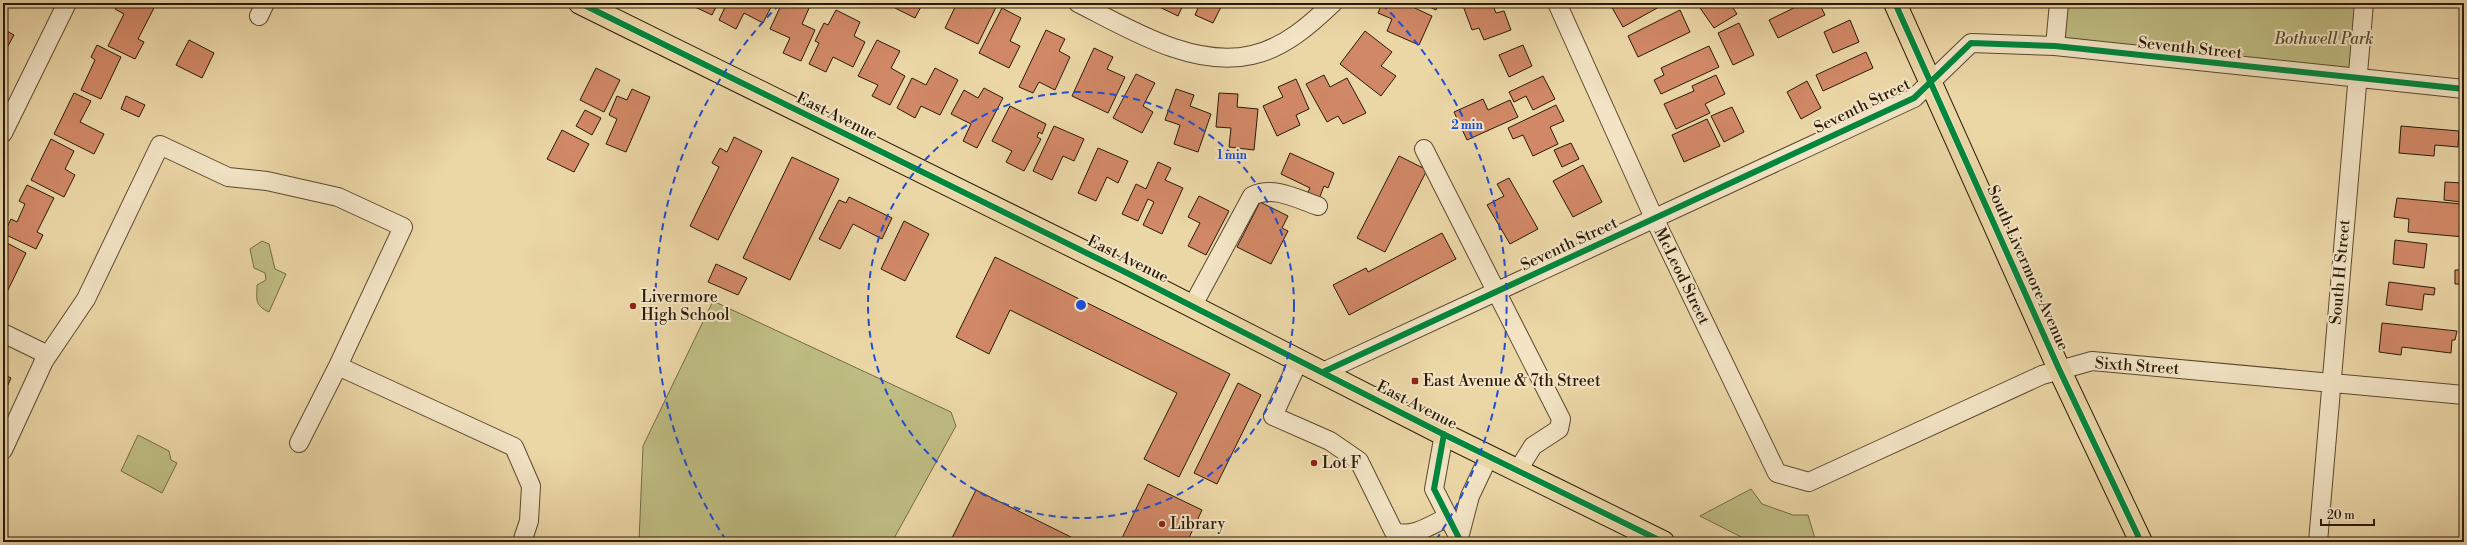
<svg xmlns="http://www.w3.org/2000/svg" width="2467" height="545" viewBox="0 0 2467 545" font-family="'Libre Bodoni',serif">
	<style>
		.green { fill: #bebc82; stroke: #746b44 }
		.building { fill: #d18866; stroke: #2a1a07 }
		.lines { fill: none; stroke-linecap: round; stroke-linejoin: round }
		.minor-casing { stroke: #5a492f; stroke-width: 20 }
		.major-casing { stroke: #2a1a07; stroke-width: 24 }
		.minor { stroke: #f2e4c5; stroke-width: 18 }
		.major { stroke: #ebd6a6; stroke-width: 22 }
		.cycleway-casing { stroke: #f2e4c5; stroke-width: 8 }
		.cycleway { stroke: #00873e; stroke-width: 6 }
		.ring { fill: none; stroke: #1d4ed8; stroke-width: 2; stroke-dasharray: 7 5 }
		.poi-dot { fill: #8f2418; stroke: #f2e4c5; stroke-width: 1.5 }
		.labels { text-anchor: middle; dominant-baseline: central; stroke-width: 4; stroke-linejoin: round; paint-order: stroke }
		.park-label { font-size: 16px; font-style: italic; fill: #564b2c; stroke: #f2e4c5 }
		.street-label { font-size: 16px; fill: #2a1a07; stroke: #f2e4c5 }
		.poi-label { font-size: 16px; fill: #2a1a07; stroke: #f2e4c5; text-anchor: start }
		.centre { fill: #1d4ed8; stroke: #f2e4c5; stroke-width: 2 }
		.ring-label { font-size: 12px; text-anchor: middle; font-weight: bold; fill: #1d4ed8; stroke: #f2e4c5; stroke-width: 4; stroke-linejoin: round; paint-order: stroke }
	</style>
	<rect width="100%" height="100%" fill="#ebd6a6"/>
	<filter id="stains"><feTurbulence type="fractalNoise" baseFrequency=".005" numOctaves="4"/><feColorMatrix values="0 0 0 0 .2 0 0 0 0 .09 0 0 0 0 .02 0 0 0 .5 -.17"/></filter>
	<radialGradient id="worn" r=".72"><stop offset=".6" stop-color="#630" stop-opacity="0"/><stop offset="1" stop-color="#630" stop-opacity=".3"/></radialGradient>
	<path class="green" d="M 2059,3 L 2364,3 L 2357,79 L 2055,46 Z
		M 262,241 L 269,244 L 275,269 L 286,274 L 269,312 C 254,305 257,300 257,285 L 266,280 L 265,273 L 254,268 L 250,249 Z
		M 713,301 L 951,412 L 956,426 L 892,542 L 639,542 L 643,446 Z
		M 138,435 L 169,451 L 171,460 L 177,463 L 162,493 L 121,471 Z
		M 1751,489 L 1762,504 L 1793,515 L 1808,515 L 1816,542 L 1751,542 L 1700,516 Z"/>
	<path class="building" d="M 118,3 L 150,3 L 155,6 L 138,39 L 144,42 L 135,59 L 108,46 L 124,14 L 115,9 Z
		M 697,3 L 718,3 L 712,15 L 695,7 Z
		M 727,3 L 773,3 L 763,23 L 744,13 L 736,29 L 719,20 Z
		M 782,3 L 803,3 L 810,6 L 802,24 L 815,30 L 801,61 L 783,53 L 790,38 L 770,29 Z
		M 893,3 L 923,3 L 915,18 L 891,6 Z
		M 957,3 L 971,8 L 974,3 L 998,3 L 978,44 L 945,28 Z
		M 1151,3 L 1184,3 L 1178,16 Z
		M 1200,3 L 1223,3 L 1213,23 L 1195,15 Z
		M 1382,3 L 1404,3 L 1432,16 L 1419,45 L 1387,31 L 1392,19 L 1378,13 Z
		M 1421,3 L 1439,3 L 1436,10 Z
		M 1462,3 L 1492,3 L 1496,13 L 1504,11 L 1511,30 L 1484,40 L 1479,28 L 1472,30 Z
		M 1612,3 L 1657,3 L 1659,7 L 1623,27 L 1610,4 Z
		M 1701,3 L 1730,3 L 1737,14 L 1714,28 L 1698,5 Z
		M 1804,3 L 1819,3 L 1825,15 L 1778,38 L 1769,20 Z
		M 1002,8 L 1021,18 L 1010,41 L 1020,46 L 1009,68 L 979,53 Z
		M 836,10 L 860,22 L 854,36 L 865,42 L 853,67 L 833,57 L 826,72 L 809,64 L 819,43 L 815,41 L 824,23 L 828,25 Z
		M 1680,10 L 1690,32 L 1638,57 L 1628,36 Z
		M 1850,20 L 1859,42 L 1833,53 L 1824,32 Z
		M 1739,23 L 1754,55 L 1733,65 L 1718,33 Z
		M 3,29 L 14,35 L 3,55 Z
		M 1046,30 L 1065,39 L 1059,51 L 1070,57 L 1055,90 L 1039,82 L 1033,93 L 1019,87 Z
		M 1365,31 L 1392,52 L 1381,66 L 1396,76 L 1381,96 L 1340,64 Z
		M 189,40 L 214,53 L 202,78 L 176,65 Z
		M 877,40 L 900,51 L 891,68 L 905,76 L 890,105 L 872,96 L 878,85 L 858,76 Z
		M 97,45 L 121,57 L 101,99 L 81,90 L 95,60 L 91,57 Z
		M 1523,45 L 1532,66 L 1509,77 L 1499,55 Z
		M 1709,46 L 1719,67 L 1661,94 L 1654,80 L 1664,75 L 1661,68 Z
		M 1094,48 L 1113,57 L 1107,69 L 1125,77 L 1108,113 L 1072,96 Z
		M 1866,52 L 1873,68 L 1823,91 L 1816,75 Z
		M 596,68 L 620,80 L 604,112 L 580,100 Z
		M 935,68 L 958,80 L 940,115 L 921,106 L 915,118 L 897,108 L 912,78 L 926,85 Z
		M 1136,74 L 1155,83 L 1143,106 L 1153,112 L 1142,133 L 1113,118 Z
		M 1324,75 L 1330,87 L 1347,78 L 1366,113 L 1343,124 L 1338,116 L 1327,122 L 1306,84 Z
		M 1716,75 L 1725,94 L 1705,104 L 1710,113 L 1676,129 L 1664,104 L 1694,91 L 1692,86 Z
		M 1543,76 L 1555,99 L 1533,110 L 1526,96 L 1514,102 L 1509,92 Z
		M 1296,79 L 1309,109 L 1296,115 L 1300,125 L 1277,136 L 1263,106 L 1283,97 L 1278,87 Z
		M 1807,81 L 1821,108 L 1801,119 L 1787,92 Z
		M 984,88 L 1003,98 L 977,148 L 963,141 L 971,124 L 951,114 L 964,90 L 978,98 Z
		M 632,89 L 650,97 L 626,152 L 606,144 L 617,119 L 609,115 L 617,96 L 627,100 Z
		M 1176,89 L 1194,95 L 1190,106 L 1211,114 L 1198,152 L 1174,144 L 1180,125 L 1165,120 Z
		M 74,93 L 91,101 L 80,122 L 104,134 L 94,154 L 54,134 Z
		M 1219,93 L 1238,94 L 1237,107 L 1258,109 L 1254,150 L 1229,147 L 1231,128 L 1216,127 Z
		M 126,96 L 145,105 L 139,117 L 121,109 Z
		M 1483,99 L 1488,110 L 1510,100 L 1518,117 L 1467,140 L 1454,112 Z
		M 1556,105 L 1564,121 L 1550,127 L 1558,144 L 1533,156 L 1523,135 L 1513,139 L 1508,128 Z
		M 1010,106 L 1046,124 L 1042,134 L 1039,132 L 1037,137 L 1041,139 L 1024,171 L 1006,162 L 1012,151 L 992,141 Z
		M 1732,107 L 1744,132 L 1724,142 L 1711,116 Z
		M 585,110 L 601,118 L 592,135 L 576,126 Z
		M 1707,119 L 1720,146 L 1684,162 L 1672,135 Z
		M 1054,126 L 1084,139 L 1074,161 L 1063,156 L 1052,180 L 1033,171 Z
		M 2401,126 L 2459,131 L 2458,147 L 2435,145 L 2434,156 L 2399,153 Z
		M 562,130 L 589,144 L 574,172 L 547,159 Z
		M 734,137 L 762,151 L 718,240 L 690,226 L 719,167 L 712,163 L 720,148 L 727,152 Z
		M 51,139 L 74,151 L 65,169 L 75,175 L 64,197 L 31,180 Z
		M 1571,143 L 1579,159 L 1562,167 L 1554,150 Z
		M 1098,148 L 1128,161 L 1118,183 L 1107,177 L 1096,201 L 1078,193 Z
		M 1290,153 L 1334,173 L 1328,188 L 1324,186 L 1319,199 L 1307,194 L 1310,188 L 1281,174 Z
		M 1399,156 L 1427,170 L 1385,252 L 1357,238 Z
		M 792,157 L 839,179 L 790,280 L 743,258 Z
		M 1158,162 L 1171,168 L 1165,180 L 1183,188 L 1162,234 L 1143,225 L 1154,202 L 1148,199 L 1138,221 L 1122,214 L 1136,184 L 1146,189 Z
		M 1583,165 L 1602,202 L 1573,217 L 1553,181 Z
		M 1509,178 L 1538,229 L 1510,244 L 1487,205 L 1504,196 L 1497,184 Z
		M 2445,182 L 2462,183 L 2461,202 L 2444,200 Z
		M 27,185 L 54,198 L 37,232 L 43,235 L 36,249 L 4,234 L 11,219 L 17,222 L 25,204 L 19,201 Z
		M 1199,196 L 1229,211 L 1206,255 L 1188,246 L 1200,223 L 1188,217 Z
		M 849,197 L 892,218 L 882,239 L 853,224 L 840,249 L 819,239 L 839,200 L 846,203 Z
		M 2397,198 L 2462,204 L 2464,237 L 2408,232 L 2409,219 L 2394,217 Z
		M 1260,202 L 1288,216 L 1282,228 L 1288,231 L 1271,264 L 1237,247 Z
		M 904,221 L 929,234 L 905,281 L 881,269 Z
		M 1442,233 L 1456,259 L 1349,315 L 1333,285 L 1366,268 L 1368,272 Z
		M 2395,240 L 2427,244 L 2424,268 L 2393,264 Z
		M 3,241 L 26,253 L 6,294 L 3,293 Z
		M 995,257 L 1230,374 L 1179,477 L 1144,459 L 1177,393 L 1010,310 L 989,354 L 956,337 Z
		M 716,264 L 747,278 L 738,295 L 708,282 Z
		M 2455,270 L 2464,270 L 2464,284 L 2455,284 Z
		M 2389,282 L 2435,288 L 2434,295 L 2424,294 L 2422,310 L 2386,305 Z
		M 2382,323 L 2457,331 L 2455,340 L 2452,340 L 2451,353 L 2402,347 L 2401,355 L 2379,352 Z
		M 3,374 L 11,378 L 3,396 Z
		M 1238,383 L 1261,395 L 1217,484 L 1194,473 Z
		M 1148,484 L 1202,510 L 1187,542 L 1130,542 L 1122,538 Z
		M 976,490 L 1081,542 L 950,542 Z"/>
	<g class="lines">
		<defs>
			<path id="minor" d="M 1078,3 C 1128,28 1193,69 1252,55 C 1284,48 1310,25 1333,3
				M 1557,3 L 1654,218 L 1777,473 L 1809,482 L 2042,375 L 2092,361 L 2464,395
				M 259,16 L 265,3
				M 2055,46 L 2059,3
				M 3,133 L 67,3
				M 1424,149 L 1561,419 L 1559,429 L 1533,446 L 1518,470
				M 1193,305 L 1252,196 C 1273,185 1297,199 1318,206
				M 3,333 L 48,355
				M 1299,360 L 1273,416 L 1330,441 L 1359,461 L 1394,532 C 1413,538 1431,525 1448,517
				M 1323,372 L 1914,98 L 1971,43 L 2055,46 L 2464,89
				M 1444,434 L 1434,489 L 1461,542
				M 299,443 L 338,366
				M 3,450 L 44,361 L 86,299 L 160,145 L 228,177 L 267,181 L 338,197 L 403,227 L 338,366 L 514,447 L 531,486 L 529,521 L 522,542
				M 1459,538 L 1470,496 L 1489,456
				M 2318,542 L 2364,3"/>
			<path id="major" d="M 580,3 L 1127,273 L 1439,432 L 1663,542
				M 1895,3 L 2059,369 L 2141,542"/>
		</defs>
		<use href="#minor" class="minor-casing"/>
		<use href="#major" class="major-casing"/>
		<use href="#minor" class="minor"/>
		<use href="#major" class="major"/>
		<defs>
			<path id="cycleway" d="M 580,3 L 1127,273 L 1439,432 L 1663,542
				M 1895,3 L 2059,369 L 2141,542
				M 1323,372 L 1914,98 L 1971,43 L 2055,46 L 2464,89
				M 1444,434 L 1434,489 L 1461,542"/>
		</defs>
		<use href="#cycleway" class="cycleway-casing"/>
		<use href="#cycleway" class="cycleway"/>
	</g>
	<g class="ring">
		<circle cx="1081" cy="305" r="213"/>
		<path d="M726 540A426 426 0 0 1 780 4M1382 4A426 426 0 0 1 1436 540"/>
	</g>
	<g class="poi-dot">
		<circle cx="633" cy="306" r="4"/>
		<rect x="1411" y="377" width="8" height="8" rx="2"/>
		<circle cx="1314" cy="463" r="4"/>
		<circle cx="1162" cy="524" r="4"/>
	</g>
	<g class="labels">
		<g class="park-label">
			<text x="2324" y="39">Bothwell Park</text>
		</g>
		<g class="street-label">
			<text transform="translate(2190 48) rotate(6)">Seventh Street</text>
			<text transform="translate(1862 106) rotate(-26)">Seventh Street</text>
			<text transform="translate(837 116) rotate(26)">East Avenue</text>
			<text transform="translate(1569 244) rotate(-25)">Seventh Street</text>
			<text transform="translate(1128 259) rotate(26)">East Avenue</text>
			<text transform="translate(2028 268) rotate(66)">South Livermore Avenue</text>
			<text transform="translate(2340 272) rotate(-85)">South H Street</text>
			<text transform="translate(1682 276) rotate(64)">McLeod Street</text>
			<text transform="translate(2137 366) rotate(4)">Sixth Street</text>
			<text transform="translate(1417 405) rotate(27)">East Avenue</text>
		</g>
		<g class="poi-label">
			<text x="641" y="297">Livermore<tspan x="641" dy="18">High School</tspan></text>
			<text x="1423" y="381">East Avenue &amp; 7th Street</text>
			<text x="1322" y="463">Lot F</text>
			<text x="1170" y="524">Library</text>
		</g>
	</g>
	<circle cx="1081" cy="305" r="6" class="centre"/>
	<g class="ring-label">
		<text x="1467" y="129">2 min</text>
		<text x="1232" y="159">1 min</text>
	</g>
	<rect width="2467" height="545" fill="none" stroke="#ebd6a6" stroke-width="16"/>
	<rect x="4" y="4" width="2459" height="537" fill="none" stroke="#2a1a07" stroke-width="2"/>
	<rect x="8" y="8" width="2451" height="529" fill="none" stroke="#2a1a07"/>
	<path d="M2321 519v6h53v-6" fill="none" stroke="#2a1a07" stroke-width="2"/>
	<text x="2327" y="519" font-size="12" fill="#2a1a07" stroke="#f2e4c5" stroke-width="3" paint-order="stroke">20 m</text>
	<rect width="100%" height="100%" filter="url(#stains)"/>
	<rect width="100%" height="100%" fill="url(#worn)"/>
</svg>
